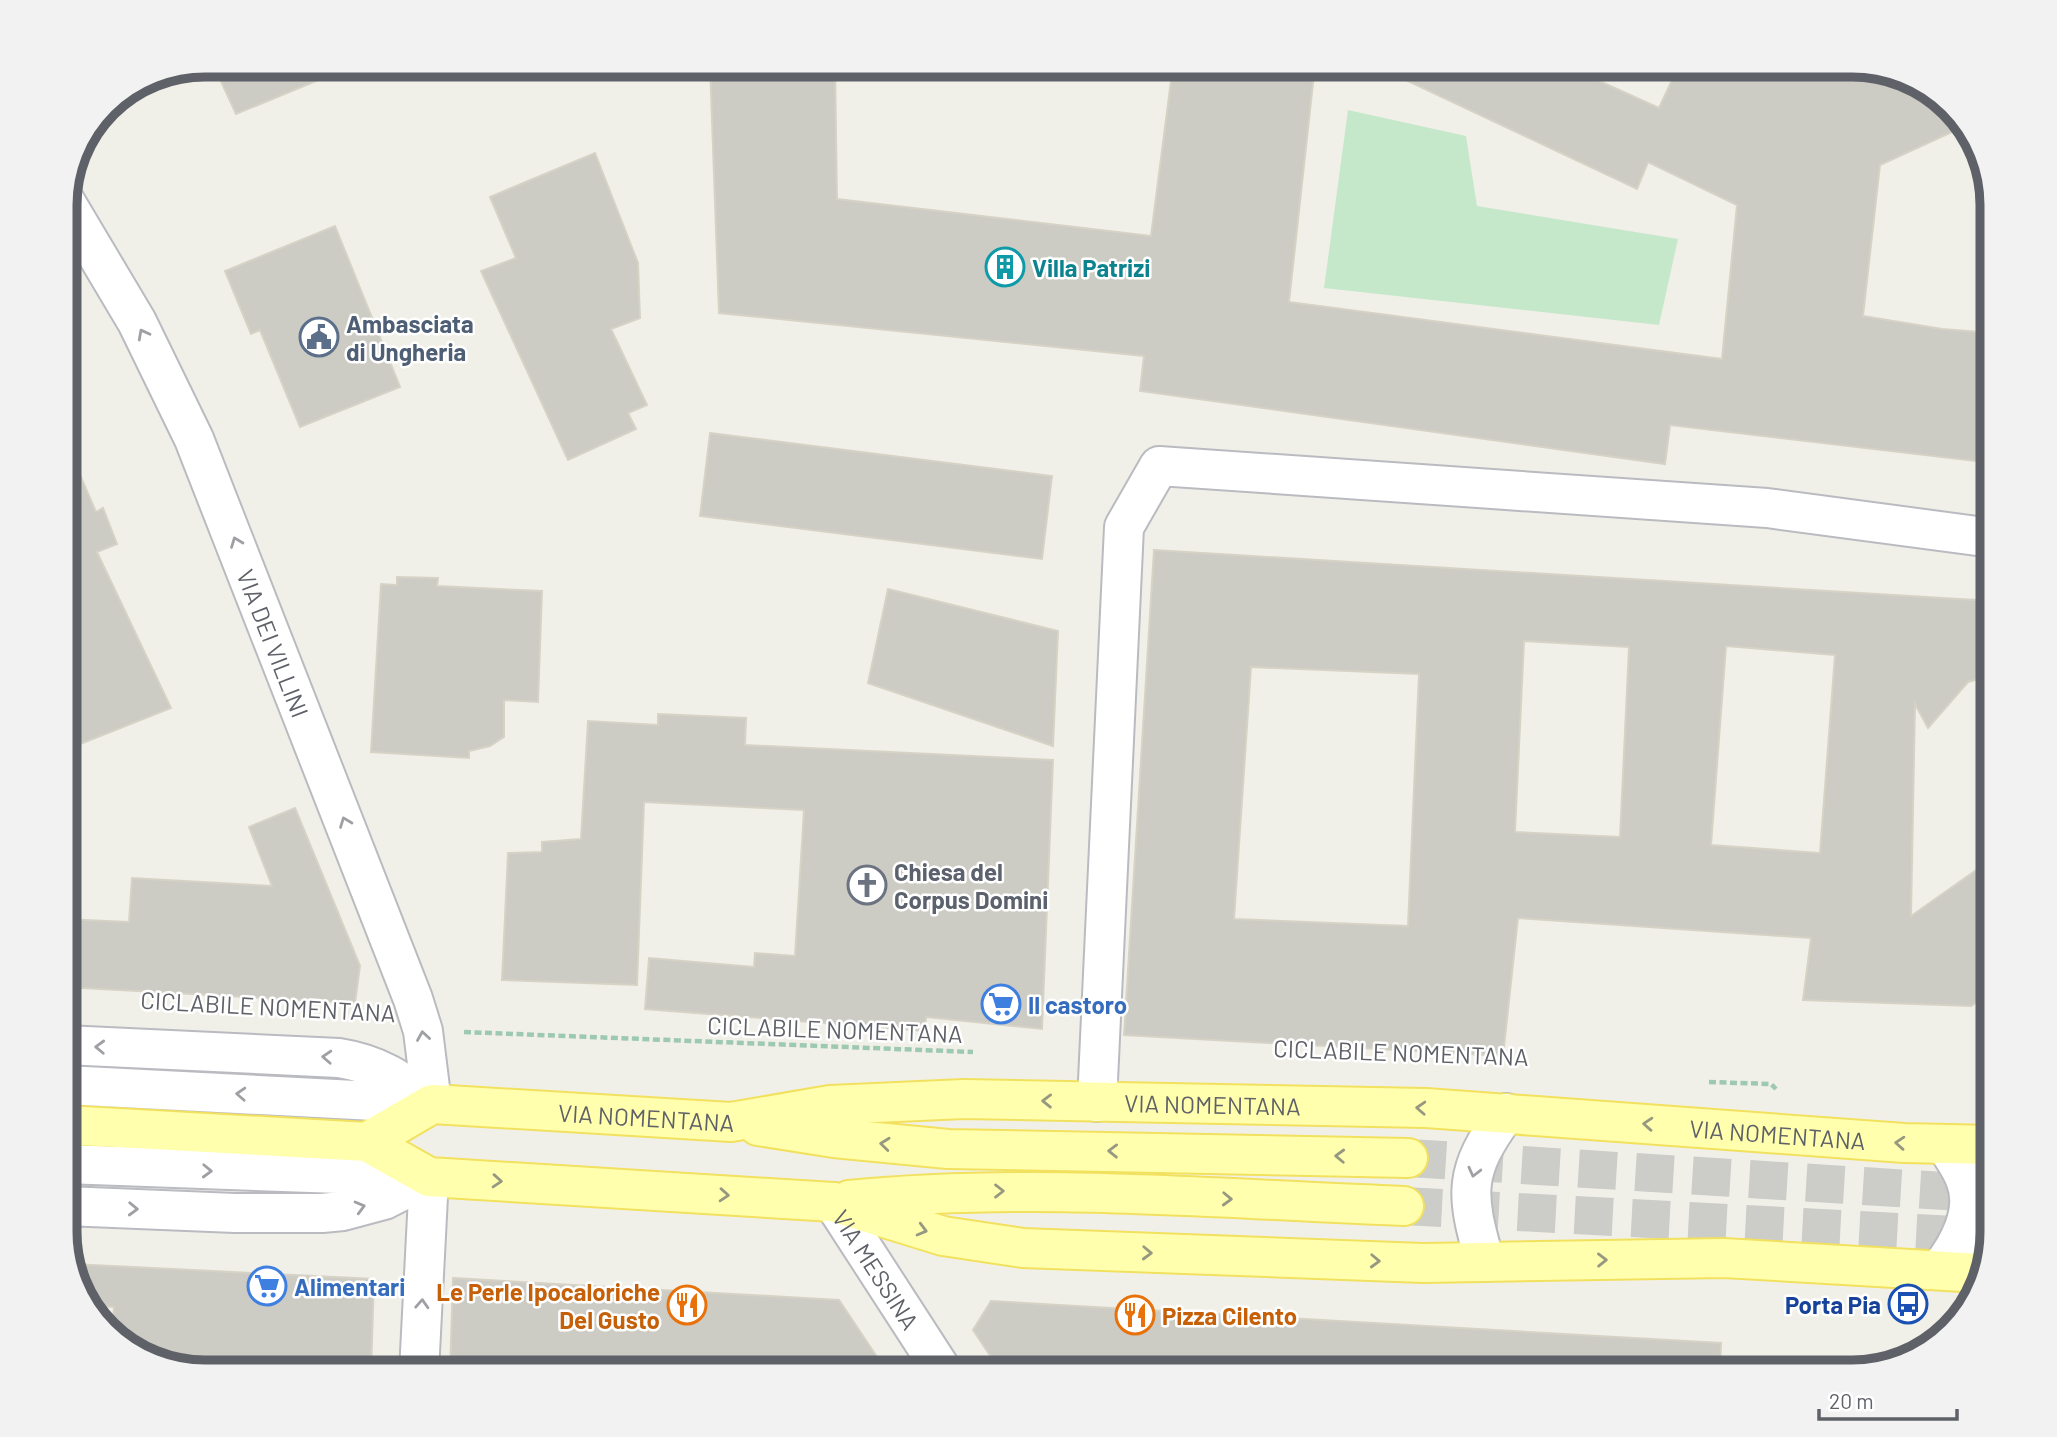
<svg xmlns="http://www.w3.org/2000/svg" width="2057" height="1437" viewBox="0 0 2057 1437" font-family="Barlow,sans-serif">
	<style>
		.green { fill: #c5e8ca }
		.building { fill: #cccbc4; stroke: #d6d3c6; stroke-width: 2; fill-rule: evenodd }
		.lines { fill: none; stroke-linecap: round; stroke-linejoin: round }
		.major-tunnel { stroke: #ccccc8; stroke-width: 38; stroke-dasharray: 38 19; stroke-linecap: butt }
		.minor-casing { stroke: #babbc1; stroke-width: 42 }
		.major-casing { stroke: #f2e15f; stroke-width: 42 }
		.path { stroke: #9ec9b1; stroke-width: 4.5; stroke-dasharray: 7 3.5; stroke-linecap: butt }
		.minor { stroke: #fff; stroke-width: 38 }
		.major { stroke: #ffffae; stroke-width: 38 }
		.oneway { stroke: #9fa0a4 }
		.oneway2 { stroke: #979880 }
		.labels { text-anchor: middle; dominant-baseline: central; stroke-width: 5; stroke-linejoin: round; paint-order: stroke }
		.culture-label { font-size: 24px; font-weight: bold; fill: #0d838f; stroke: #fff; text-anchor: start }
		.service-label { font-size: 24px; font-weight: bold; fill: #4e5e75; stroke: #fff; text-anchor: start }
		.street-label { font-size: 24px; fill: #5f6168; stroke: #fff }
		.worship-label { font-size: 24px; font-weight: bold; fill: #5b616d; stroke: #fff; text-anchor: start }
		.shop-label { font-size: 24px; font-weight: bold; fill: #366cbe; stroke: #fff; text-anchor: start }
		.food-label { font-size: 24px; font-weight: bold; fill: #c56008; stroke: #fff; text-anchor: end }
		.transit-label { font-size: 24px; font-weight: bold; fill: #164399; stroke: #fff; text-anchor: end }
		.rim { fill: none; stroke: #5f6168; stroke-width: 9 }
	</style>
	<rect width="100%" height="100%" fill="#f1f0e8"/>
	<path class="green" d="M 1348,110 L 1466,136 L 1477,206 L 1678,239 L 1659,325 L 1324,288 Z"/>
	<path class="building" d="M 217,65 L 352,65 L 352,66 L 236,114 L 218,75 L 222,74 Z
		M 710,65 L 835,65 L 837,199 L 1151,236 L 1173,65 L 1315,65 L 1289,302 L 1722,359 L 1737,205 L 1648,162 L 1637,189 L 1374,65 L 1564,65 L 1659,108 L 1679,65 L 1852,65 L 1930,89 L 1963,127 L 1880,165 L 1863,316 L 1942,329 L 1992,333 L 1992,463 L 1670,425 L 1665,464 L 1140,391 L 1144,356 L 719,313 Z
		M 595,153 L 638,263 L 640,318 L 611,329 L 647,405 L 628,413 L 636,429 L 568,460 L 481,271 L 516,258 L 490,197 Z
		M 335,226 L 400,387 L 300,427 L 260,330 L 251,334 L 225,271 Z
		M 710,433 L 1052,476 L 1042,559 L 700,516 Z
		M 65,440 L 96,512 L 103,508 L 117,544 L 97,552 L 171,708 L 65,750 Z
		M 1154,550 L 1992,601 L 1992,675 L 1968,682 L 1928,728 L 1915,704 L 1911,916 L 1992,859 L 1992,992 L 1971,1006 L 1803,1000 L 1811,938 L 1518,918 L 1503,1056 L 1124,1035 ZM 1524,641 L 1629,647 L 1620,837 L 1515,832 ZM 1726,646 L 1835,655 L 1820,853 L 1711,845 ZM 1251,667 L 1419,674 L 1408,926 L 1234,919 Z
		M 397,577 L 438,578 L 437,586 L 542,591 L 538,702 L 504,700 L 504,737 L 490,746 L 469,751 L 469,758 L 371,752 L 381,584 L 397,585 Z
		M 888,589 L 1058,631 L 1053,746 L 868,683 Z
		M 658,714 L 746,718 L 745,745 L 1053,760 L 1042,1029 L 926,1017 L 925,1031 L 645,1009 L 649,958 L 754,967 L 755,953 L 795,956 L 804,810 L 644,802 L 637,985 L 502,980 L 508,853 L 542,852 L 542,842 L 581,839 L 588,721 L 658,725 Z
		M 295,808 L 360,966 L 355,1003 L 65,987 L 65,919 L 129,922 L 132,878 L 272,886 L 249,827 Z
		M 72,1264 L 374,1279 L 371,1372 L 205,1372 L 127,1348 L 112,1333 L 114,1307 L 86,1305 Z
		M 453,1278 L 839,1300 L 887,1372 L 450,1372 Z
		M 991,1301 L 1721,1343 L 1720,1372 L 1001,1372 L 973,1330 Z"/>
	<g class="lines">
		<path class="major-tunnel" d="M 1408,1158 L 1992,1194
			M 1404,1206 L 1991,1237"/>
		<defs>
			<g id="minor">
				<path id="s1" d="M 65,201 L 137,322 L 194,439 L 413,999 L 423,1031 L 432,1104"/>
				<path d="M 65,1045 L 339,1058 C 378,1064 401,1080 432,1104"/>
				<path d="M 65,1085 L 432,1104"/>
				<path d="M 1097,1102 L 1124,527 L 1159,466 L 1767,508 L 1992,538"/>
				<path d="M 65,1164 L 423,1177"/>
				<path id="s2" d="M 833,1202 L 943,1372"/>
				<path d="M 65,1206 L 235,1213 L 322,1213 L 343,1211 L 384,1200 L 429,1177"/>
				<path d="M 1485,1262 C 1465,1193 1463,1172 1506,1113"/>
				<path d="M 1940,1269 C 1958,1246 1977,1212 1966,1182 C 1962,1168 1952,1156 1945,1144"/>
				<path d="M 419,1372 L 429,1177"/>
			</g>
			<g id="major">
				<path d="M 65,1125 L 367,1142 L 429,1177 L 833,1202 L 943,1236 L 1023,1248 L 1423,1263 L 1724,1258 L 1980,1273"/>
				<path d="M 758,1126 L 834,1138 L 948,1149 L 1408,1158"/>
				<path id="s3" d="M 367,1142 L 432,1104 L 731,1122 L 830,1105 L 964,1099 L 1426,1108 L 1904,1143 L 1992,1145"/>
				<path d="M 849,1200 C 1034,1182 1219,1199 1404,1206"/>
			</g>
		</defs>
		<use href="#minor" class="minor-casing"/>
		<use href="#major" class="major-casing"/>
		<path class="path" d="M 464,1032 L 973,1052
			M 1709,1082 L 1771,1084 L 1776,1089"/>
		<use href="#minor" class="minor"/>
		<use href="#major" class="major"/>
	</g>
	<defs><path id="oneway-chevron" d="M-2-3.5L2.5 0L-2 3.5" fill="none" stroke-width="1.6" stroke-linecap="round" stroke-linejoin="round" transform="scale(1.75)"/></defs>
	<g class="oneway">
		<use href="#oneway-chevron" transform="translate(143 334) rotate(-118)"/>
		<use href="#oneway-chevron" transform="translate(236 542) rotate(-111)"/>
		<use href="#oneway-chevron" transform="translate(345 822) rotate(-111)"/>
		<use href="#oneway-chevron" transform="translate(423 1036) rotate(-99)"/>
		<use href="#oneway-chevron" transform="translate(100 1047) rotate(-178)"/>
		<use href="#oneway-chevron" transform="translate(327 1057) rotate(-177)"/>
		<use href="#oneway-chevron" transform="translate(241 1094) rotate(-177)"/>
		<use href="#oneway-chevron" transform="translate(207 1171) rotate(2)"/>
		<use href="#oneway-chevron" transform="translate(1474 1172) rotate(104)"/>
		<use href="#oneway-chevron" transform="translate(360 1207) rotate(-15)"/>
		<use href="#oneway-chevron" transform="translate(133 1209) rotate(2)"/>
		<use href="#oneway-chevron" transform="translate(422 1304) rotate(-87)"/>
	</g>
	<g class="oneway2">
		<use href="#oneway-chevron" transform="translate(1047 1101) rotate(-179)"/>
		<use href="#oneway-chevron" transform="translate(1421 1108) rotate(-177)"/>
		<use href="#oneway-chevron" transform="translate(1648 1124) rotate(-176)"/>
		<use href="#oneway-chevron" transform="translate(1900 1143) rotate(-176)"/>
		<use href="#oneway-chevron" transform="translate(885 1144) rotate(-174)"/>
		<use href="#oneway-chevron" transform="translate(1113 1151) rotate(-179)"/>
		<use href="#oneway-chevron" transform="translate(1340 1156) rotate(-178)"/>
		<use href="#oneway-chevron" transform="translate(497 1181) rotate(4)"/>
		<use href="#oneway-chevron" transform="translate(999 1191)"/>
		<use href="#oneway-chevron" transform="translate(724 1195) rotate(4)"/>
		<use href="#oneway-chevron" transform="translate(1227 1199) rotate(2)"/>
		<use href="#oneway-chevron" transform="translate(922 1230) rotate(15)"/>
		<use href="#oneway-chevron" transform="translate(1147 1253) rotate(2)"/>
		<use href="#oneway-chevron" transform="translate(1602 1260) rotate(-1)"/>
		<use href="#oneway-chevron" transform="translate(1375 1261) rotate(2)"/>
	</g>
	<defs>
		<symbol id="building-ring" viewBox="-11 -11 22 22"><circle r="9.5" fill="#fff" stroke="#0f9aa8" stroke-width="1.5"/><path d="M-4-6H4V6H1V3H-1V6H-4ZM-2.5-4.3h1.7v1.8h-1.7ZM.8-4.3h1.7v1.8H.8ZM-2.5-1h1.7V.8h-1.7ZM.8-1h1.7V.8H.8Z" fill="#0f9aa8"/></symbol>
		<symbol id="civic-ring" viewBox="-11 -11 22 22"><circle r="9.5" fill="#fff" stroke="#5c6f8a" stroke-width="1.5"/><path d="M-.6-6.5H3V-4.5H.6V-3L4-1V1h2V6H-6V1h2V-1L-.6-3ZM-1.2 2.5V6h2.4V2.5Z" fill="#5c6f8a"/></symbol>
		<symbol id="church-ring" viewBox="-11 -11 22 22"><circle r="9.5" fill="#fff" stroke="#6b7280" stroke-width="1.5"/><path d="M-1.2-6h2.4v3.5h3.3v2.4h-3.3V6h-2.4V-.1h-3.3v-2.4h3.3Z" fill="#6b7280"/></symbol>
		<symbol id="supermarket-ring" viewBox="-11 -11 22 22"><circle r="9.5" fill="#fff" stroke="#3f7fe0" stroke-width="1.5"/><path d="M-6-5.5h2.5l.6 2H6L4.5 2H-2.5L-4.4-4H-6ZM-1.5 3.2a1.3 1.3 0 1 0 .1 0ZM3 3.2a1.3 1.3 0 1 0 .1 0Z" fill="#3f7fe0"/></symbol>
		<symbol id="bus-ring" viewBox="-11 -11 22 22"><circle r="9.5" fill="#fff" stroke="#1a4fb4" stroke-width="1.5"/><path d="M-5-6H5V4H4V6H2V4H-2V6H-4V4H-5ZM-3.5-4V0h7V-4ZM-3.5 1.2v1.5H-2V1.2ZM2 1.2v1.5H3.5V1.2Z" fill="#1a4fb4"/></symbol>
		<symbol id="restaurant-ring" viewBox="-11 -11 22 22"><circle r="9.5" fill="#fff" stroke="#e8710a" stroke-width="1.5"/><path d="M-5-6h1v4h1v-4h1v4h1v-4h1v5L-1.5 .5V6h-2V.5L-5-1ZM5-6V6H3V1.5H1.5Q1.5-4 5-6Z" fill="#e8710a"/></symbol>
	</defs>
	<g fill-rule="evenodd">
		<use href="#building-ring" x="983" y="245" width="44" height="44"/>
		<use href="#civic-ring" x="297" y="315" width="44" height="44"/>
		<use href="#church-ring" x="845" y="863" width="44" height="44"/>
		<use href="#supermarket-ring" x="979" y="982" width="44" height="44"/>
		<use href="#supermarket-ring" x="245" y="1264" width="44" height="44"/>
		<use href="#bus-ring" x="1886" y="1282" width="44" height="44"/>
		<use href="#restaurant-ring" x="665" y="1283" width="44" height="44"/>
		<use href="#restaurant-ring" x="1113" y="1293" width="44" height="44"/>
	</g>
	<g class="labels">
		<g class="culture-label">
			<text x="1032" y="267">Villa Patrizi</text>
		</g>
		<g class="service-label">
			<text x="346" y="323">Ambasciata<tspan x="346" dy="28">di Ungheria</tspan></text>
		</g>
		<g class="street-label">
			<text stroke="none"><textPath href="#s1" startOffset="490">VIA DEI VILLINI</textPath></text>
			<text transform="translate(268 1006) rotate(3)">CICLABILE NOMENTANA</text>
			<text transform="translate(835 1029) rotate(2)">CICLABILE NOMENTANA</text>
			<text transform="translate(1401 1052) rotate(2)">CICLABILE NOMENTANA</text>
			<text stroke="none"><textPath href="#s3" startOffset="858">VIA NOMENTANA</textPath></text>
			<text stroke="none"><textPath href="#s3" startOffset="290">VIA NOMENTANA</textPath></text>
			<text stroke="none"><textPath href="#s3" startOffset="1424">VIA NOMENTANA</textPath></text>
			<text stroke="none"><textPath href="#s2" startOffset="80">VIA MESSINA</textPath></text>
		</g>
		<g class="worship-label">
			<text x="894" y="871">Chiesa del<tspan x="894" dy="28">Corpus Domini</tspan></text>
		</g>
		<g class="shop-label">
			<text x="1028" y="1004">Il castoro</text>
			<text x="294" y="1286">Alimentari</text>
		</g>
		<g class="food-label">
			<text x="660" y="1291">Le Perle Ipocaloriche<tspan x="660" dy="28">Del Gusto</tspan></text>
			<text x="1162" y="1315" text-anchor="start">Pizza Cilento</text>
		</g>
		<g class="transit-label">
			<text x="1881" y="1304">Porta Pia</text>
		</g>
	</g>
	<path d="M0 0H2057V1437H0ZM205 77H1852A128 128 0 0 1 1980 205V1232A128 128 0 0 1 1852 1360H205A128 128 0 0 1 77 1232V205A128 128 0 0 1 205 77Z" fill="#f2f2f3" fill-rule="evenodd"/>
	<path class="rim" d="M205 77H1852A128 128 0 0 1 1980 205V1232A128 128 0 0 1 1852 1360H205A128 128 0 0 1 77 1232V205A128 128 0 0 1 205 77Z"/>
	<path d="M1819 1409v10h138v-10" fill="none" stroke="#5f6168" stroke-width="3.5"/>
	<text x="1829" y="1409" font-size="21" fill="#5f6168" stroke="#ffffff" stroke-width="5" paint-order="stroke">20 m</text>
</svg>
